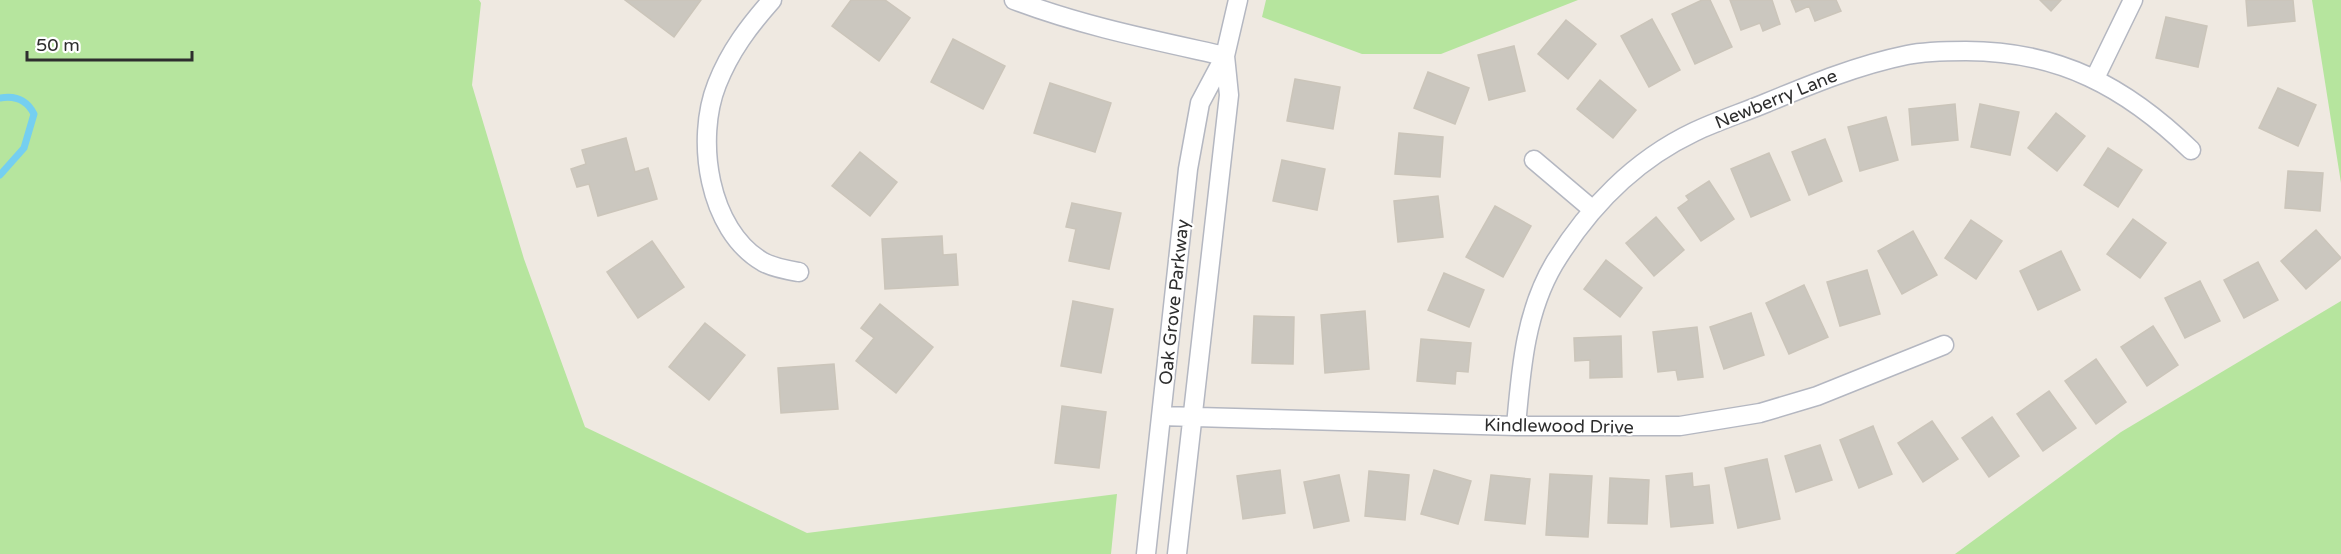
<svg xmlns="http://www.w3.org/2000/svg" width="2341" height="554" viewBox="0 0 2341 554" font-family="'Varela Round',sans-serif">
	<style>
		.green { fill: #b6e59e }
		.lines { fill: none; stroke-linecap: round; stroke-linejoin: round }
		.stream { stroke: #75cff0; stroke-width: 7 }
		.building { fill: #cbc7bf; stroke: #cbc5ba; stroke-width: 1.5 }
		.minor-casing { stroke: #b4b7c1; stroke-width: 21 }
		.minor { stroke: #fff; stroke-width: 18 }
		.labels { text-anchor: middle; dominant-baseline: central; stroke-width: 4.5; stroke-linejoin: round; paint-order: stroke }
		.street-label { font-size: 18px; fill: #2e2e2e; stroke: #fff }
	</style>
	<rect width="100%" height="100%" fill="#efe9e1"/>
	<path class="green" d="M 0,0 L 479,0 L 481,3 L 472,85 L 524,259 L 585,427 L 807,533 L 1117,494 L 1111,554 L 0,554 Z
		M 1266,0 L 1578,0 L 1441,54 L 1362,54 L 1262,17 Z
		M 2312,0 L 2341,0 L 2341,183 Z
		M 2341,301 L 2341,554 L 1955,554 L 2121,432 Z"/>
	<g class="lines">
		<path class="stream" d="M 0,98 C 16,95 27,100 34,114 L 24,148 L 0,175"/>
	</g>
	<path class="building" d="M 625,0 L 701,0 L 674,37 Z
		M 851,0 L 885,0 L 910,18 L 879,61 L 832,26 Z
		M 1702,0 L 1710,0 L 1732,47 L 1695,64 L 1672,14 Z
		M 1730,0 L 1772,0 L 1780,24 L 1763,31 L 1760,23 L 1741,30 Z
		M 1791,0 L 1836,0 L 1841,11 L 1815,21 L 1809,6 L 1796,12 Z
		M 2040,0 L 2061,0 L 2051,11 Z
		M 2246,0 L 2293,0 L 2295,21 L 2248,26 Z
		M 2166,17 L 2207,26 L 2198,67 L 2156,58 Z
		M 1652,19 L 1680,70 L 1649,87 L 1621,36 Z
		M 1566,20 L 1596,44 L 1568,79 L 1538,54 Z
		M 953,39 L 1005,66 L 983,109 L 931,82 Z
		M 1514,46 L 1525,91 L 1489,100 L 1478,55 Z
		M 1428,72 L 1469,88 L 1455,124 L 1414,108 Z
		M 1295,79 L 1340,87 L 1333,129 L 1287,121 Z
		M 1600,80 L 1636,110 L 1613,138 L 1577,109 Z
		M 1050,83 L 1111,103 L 1095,152 L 1034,133 Z
		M 2278,88 L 2316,105 L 2298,146 L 2259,128 Z
		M 1955,104 L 1958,140 L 1912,145 L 1909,109 Z
		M 1980,104 L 2019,112 L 2010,155 L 1971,147 Z
		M 2056,113 L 2085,136 L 2057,171 L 2028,148 Z
		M 1886,117 L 1898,160 L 1860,171 L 1848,127 Z
		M 1399,133 L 1443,137 L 1440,177 L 1395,174 Z
		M 626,138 L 635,172 L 648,168 L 657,199 L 598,216 L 589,184 L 577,187 L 571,169 L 586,164 L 582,150 Z
		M 1825,139 L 1842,181 L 1809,195 L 1792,152 Z
		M 2108,148 L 2142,170 L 2118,207 L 2084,185 Z
		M 860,152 L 897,182 L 870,216 L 832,186 Z
		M 1769,153 L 1790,200 L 1751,217 L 1731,169 Z
		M 1282,160 L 1325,169 L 1317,210 L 1273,201 Z
		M 2288,171 L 2323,173 L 2320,211 L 2285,208 Z
		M 1709,181 L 1734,219 L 1701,241 L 1678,208 L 1689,200 L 1686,196 Z
		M 1438,196 L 1443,237 L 1398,242 L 1394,201 Z
		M 1072,203 L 1121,213 L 1109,269 L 1069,261 L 1076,229 L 1066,227 Z
		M 1495,206 L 1531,226 L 1503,277 L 1466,257 Z
		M 1656,217 L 1684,250 L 1654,276 L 1626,243 Z
		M 2133,219 L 2166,243 L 2140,278 L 2107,254 Z
		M 1971,220 L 2002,241 L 1976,279 L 1945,258 Z
		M 2316,230 L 2341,258 L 2306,289 L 2281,261 Z
		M 1913,231 L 1937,275 L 1902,294 L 1878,251 Z
		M 942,236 L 943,255 L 956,254 L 958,285 L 885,289 L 882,239 Z
		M 652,241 L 684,287 L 638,318 L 607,272 Z
		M 2061,251 L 2080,290 L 2038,310 L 2020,271 Z
		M 1606,260 L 1642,288 L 1620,317 L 1584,289 Z
		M 2258,262 L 2278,300 L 2244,318 L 2224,280 Z
		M 1867,270 L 1880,314 L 1840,326 L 1827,282 Z
		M 1444,273 L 1484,290 L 1469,327 L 1428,310 Z
		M 2200,281 L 2220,321 L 2185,338 L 2165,298 Z
		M 1804,285 L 1828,337 L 1789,354 L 1766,303 Z
		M 1073,301 L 1113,309 L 1101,373 L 1061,366 Z
		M 880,304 L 933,347 L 896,393 L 856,361 L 874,338 L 861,328 Z
		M 1365,311 L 1369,369 L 1325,373 L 1321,315 Z
		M 1751,313 L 1764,355 L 1724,369 L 1710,327 Z
		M 1254,316 L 1294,317 L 1293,364 L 1252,363 Z
		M 705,323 L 745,355 L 709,400 L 669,367 Z
		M 2153,326 L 2178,365 L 2147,386 L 2121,347 Z
		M 1697,327 L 1703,377 L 1678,380 L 1676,370 L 1658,372 L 1653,332 Z
		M 1621,336 L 1622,377 L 1590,378 L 1590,360 L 1575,361 L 1574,338 Z
		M 1421,339 L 1471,343 L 1468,372 L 1456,371 L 1455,384 L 1417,381 Z
		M 2096,359 L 2126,402 L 2096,424 L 2065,381 Z
		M 834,364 L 838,409 L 781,413 L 778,368 Z
		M 2049,391 L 2076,428 L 2043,451 L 2017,414 Z
		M 1062,406 L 1106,412 L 1099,468 L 1055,463 Z
		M 1992,417 L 2019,456 L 1989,477 L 1962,438 Z
		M 1932,421 L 1958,459 L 1923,482 L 1898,443 Z
		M 1873,426 L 1892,474 L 1859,488 L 1840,440 Z
		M 1820,445 L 1832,480 L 1796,492 L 1785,456 Z
		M 1767,459 L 1780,519 L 1738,528 L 1725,468 Z
		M 1280,470 L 1285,513 L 1243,519 L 1237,476 Z
		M 1434,470 L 1471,481 L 1458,524 L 1421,514 Z
		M 1369,471 L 1409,475 L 1405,520 L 1365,516 Z
		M 1692,473 L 1693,487 L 1709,485 L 1713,523 L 1671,527 L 1666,476 Z
		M 1550,474 L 1592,476 L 1588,537 L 1546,535 Z
		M 1339,475 L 1349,521 L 1314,528 L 1304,482 Z
		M 1491,475 L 1530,479 L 1525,524 L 1485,520 Z
		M 1610,478 L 1649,480 L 1647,524 L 1608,523 Z"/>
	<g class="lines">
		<defs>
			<path id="minor" d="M 772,0 C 749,26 730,51 717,84 C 695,139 708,230 763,262 C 774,268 787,270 799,272
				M 1014,0 C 1082,26 1153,40 1225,56
				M 2095,78 L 2133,0
				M 1534,160 L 1593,210
				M 1161,416 L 1516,426 L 1680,426 L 1760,413 L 1817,396 L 1944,345
				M 1516,426 C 1521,370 1525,313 1554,264 C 1588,208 1635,160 1694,132 C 1717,121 1742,113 1766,103 C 1812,84 1858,65 1907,55 C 1926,51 1947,51 1966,51 C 2059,51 2126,87 2191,150
				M 1146,554 L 1188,169 L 1200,103 L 1225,56 L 1238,0
				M 1177,554 L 1229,95 L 1225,56"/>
		</defs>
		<use href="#minor" class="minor-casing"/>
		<use href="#minor" class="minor"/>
	</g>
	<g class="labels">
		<g class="street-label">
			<text transform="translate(1776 99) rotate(-22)">Newberry Lane</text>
			<text transform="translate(1174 302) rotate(-84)">Oak Grove Parkway</text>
			<text transform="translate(1559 426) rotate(1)">Kindlewood Drive</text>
		</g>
	</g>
	<path d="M27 51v9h165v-9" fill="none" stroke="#2e2e2e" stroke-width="3"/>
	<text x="36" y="51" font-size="18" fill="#2e2e2e" stroke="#ffffff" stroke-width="4.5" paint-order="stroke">50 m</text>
</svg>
